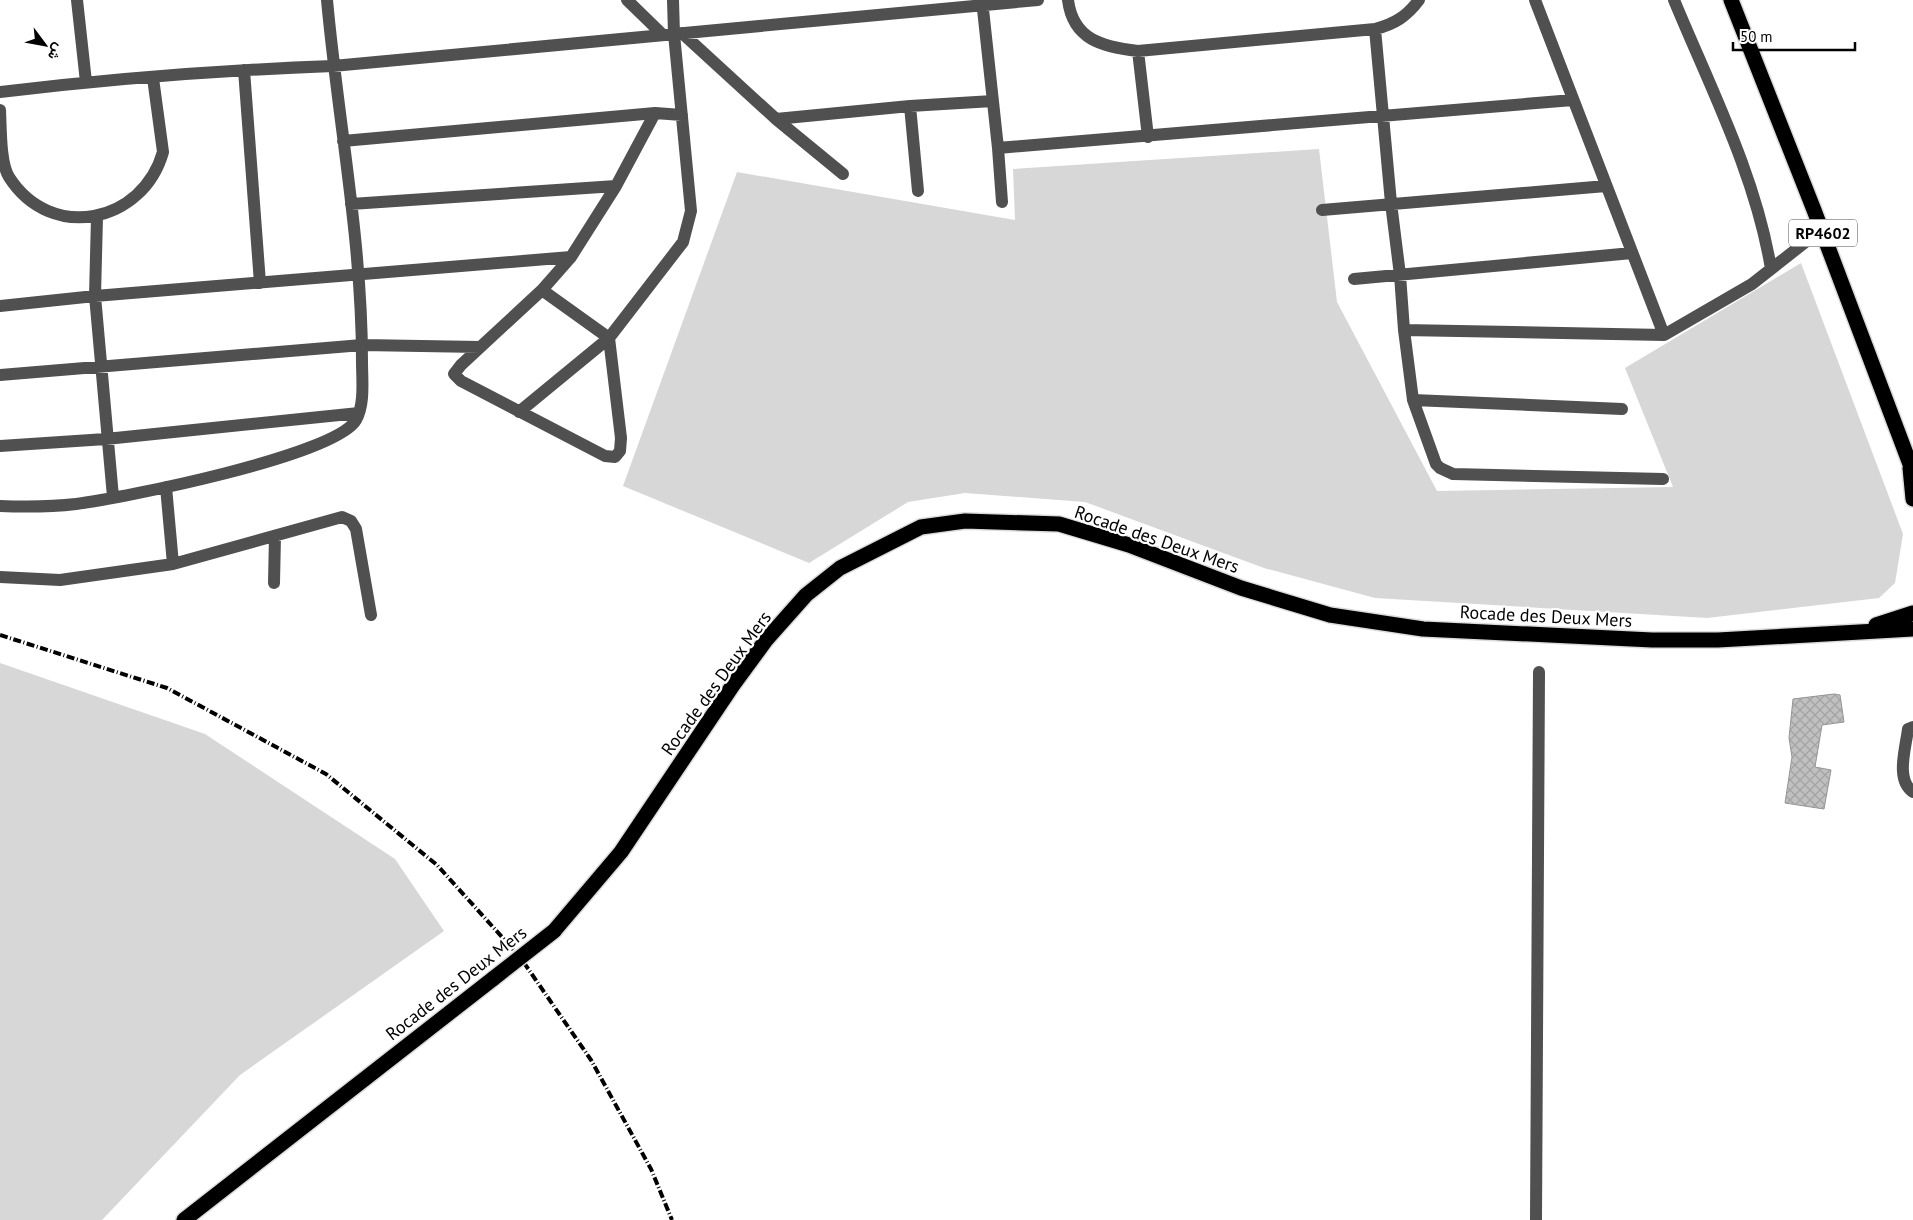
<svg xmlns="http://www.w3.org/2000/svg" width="1913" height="1220" viewBox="0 0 1913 1220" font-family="'PT Sans',Vazirmatn,sans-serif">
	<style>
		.grass { fill: #d7d7d7 }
		.building { fill: url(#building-cross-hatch); stroke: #949494 }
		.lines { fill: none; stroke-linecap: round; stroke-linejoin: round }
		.highway-casing { stroke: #dbdbdb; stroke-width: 18 }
		.minor { stroke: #505050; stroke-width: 12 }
		.highway { stroke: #000; stroke-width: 15 }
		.rail { stroke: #000; stroke-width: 4; stroke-dasharray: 8 2.5 1 2.5; stroke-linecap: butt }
		.highway-bridge-casing { stroke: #dbdbdb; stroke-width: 18; stroke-linecap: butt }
		.highway-bridge { stroke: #000; stroke-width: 15 }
		.labels { text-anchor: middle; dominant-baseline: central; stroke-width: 4.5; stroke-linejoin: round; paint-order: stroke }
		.shield { fill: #fff; stroke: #4c4c4c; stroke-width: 1 }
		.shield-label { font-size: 16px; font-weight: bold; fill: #000 }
		.street-label { font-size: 18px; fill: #000; stroke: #fff }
	</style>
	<defs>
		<pattern id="building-cross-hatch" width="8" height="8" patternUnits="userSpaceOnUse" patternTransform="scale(1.25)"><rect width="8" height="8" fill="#c0c0c0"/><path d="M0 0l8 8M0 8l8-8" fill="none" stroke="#a3a3a3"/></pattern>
	</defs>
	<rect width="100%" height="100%" fill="#fff"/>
	<path class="grass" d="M 1319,149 L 1337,302 L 1437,491 L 1673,487 L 1625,368 L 1801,263 L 1903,534 L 1895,583 L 1879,598 L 1707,618 L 1375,598 L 1264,568 L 1085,502 L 965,493 L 908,502 L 809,563 L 623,486 L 737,172 L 1015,220 L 1013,169 Z
		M 0,663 L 205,734 L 395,859 L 444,931 L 240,1075 L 102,1220 L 0,1220 Z"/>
	<path class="building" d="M 1834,694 L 1840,695 L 1844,722 L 1822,725 L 1815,767 L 1831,770 L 1824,809 L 1785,803 L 1792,757 L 1789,738 L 1793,699 Z"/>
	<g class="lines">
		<defs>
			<path id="highway" d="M 1731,0 L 1814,210 L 1913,472
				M 1910,468 L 1913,499
				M 1876,625 L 1913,613
				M 554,931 L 621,852 L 733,685 L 766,640 L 806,595 L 840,568 L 921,527 L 965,521 L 1059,524 L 1129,545 L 1241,588 L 1330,615 L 1423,629 L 1652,640 L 1718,640 L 1913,629
				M 184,1220 L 494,978"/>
		</defs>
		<use href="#highway" class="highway-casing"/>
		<path class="minor" d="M 77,0 L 86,82
			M 627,0 L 663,35
			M 982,0 L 998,148 L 1002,202
			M 1068,0 C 1073,40 1103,47 1138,51 L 1375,29 C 1395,24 1407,16 1419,0
			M 1535,0 L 1664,335
			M 1674,0 C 1710,87 1756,176 1771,269
			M 1375,29 L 1391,203 L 1400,275 L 1404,330 L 1413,400 L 1436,464 L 1440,468 L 1453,474 L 1663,479
			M 682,33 L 776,119 L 843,174
			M 1138,51 L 1148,137
			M 244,70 L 260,283
			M 0,92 C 110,79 222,70 333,66 L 1038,0
			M 910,106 L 918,191
			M 0,110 C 1,127 0,163 9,177 C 51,243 143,223 163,152 L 153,78
			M 776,119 L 910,106 L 993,101
			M 343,141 L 655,113 L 682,115
			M 998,148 L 1573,100
			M 351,204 L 616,186
			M 1322,210 L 1606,186
			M 97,217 L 95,296 L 113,497
			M 1354,279 L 1632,253
			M 542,290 L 609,338 L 621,438 L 620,451 L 615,457 L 605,456 L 461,381 L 454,374 L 461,365 L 542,290 L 571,257 L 616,186 L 655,113
			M 0,306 L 95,296 L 571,257
			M 1404,330 L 1664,335 L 1752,284 L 1822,229
			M 0,375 L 362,345 L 480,347
			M 1413,400 L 1622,409
			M 519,412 L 609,338 L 683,242 L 691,211 L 674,34 L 673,0
			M 0,446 L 106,439 L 359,413
			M 166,487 L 173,564
			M 0,506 C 26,507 50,507 76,504 C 122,498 335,456 356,420 C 365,404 362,380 362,361 C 362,240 338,121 327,0
			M 0,577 L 60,580 L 173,564 L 342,517 L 351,521 L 356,529 L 371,615
			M 274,583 L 275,536
			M 1913,727 L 1908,729 C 1906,747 1895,780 1913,792
			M 1536,1220 L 1539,672"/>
		<use href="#highway" class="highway"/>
		<path class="rail" d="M 0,635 L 167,688 L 326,774 L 437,865 L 520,957 L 591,1060 L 651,1169 L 672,1220"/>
		<defs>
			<path id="highway-bridge" d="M 494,978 L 554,931"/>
		</defs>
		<use href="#highway-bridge" class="highway-bridge-casing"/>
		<use href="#highway-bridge" class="highway-bridge"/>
	</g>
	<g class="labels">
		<rect class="shield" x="1789" y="219.5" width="68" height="27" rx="4"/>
		<g class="shield-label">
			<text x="1823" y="233">RP4602</text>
		</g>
		<g class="street-label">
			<text transform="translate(1157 539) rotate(19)">Rocade des Deux Mers</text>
			<text transform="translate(1546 616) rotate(3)">Rocade des Deux Mers</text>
			<text transform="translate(716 683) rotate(-54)">Rocade des Deux Mers</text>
			<text transform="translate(456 983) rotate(-38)">Rocade des Deux Mers</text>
		</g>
	</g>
	<g transform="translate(45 45) rotate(122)" stroke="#ffffff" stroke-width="4" paint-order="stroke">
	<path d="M0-4L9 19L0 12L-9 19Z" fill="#000000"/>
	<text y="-8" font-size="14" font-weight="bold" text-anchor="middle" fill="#000000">ش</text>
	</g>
	<path d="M1733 42v8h122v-8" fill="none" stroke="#000000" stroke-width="2.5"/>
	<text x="1740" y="42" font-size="15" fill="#000000" stroke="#ffffff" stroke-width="4" paint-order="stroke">50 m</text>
</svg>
